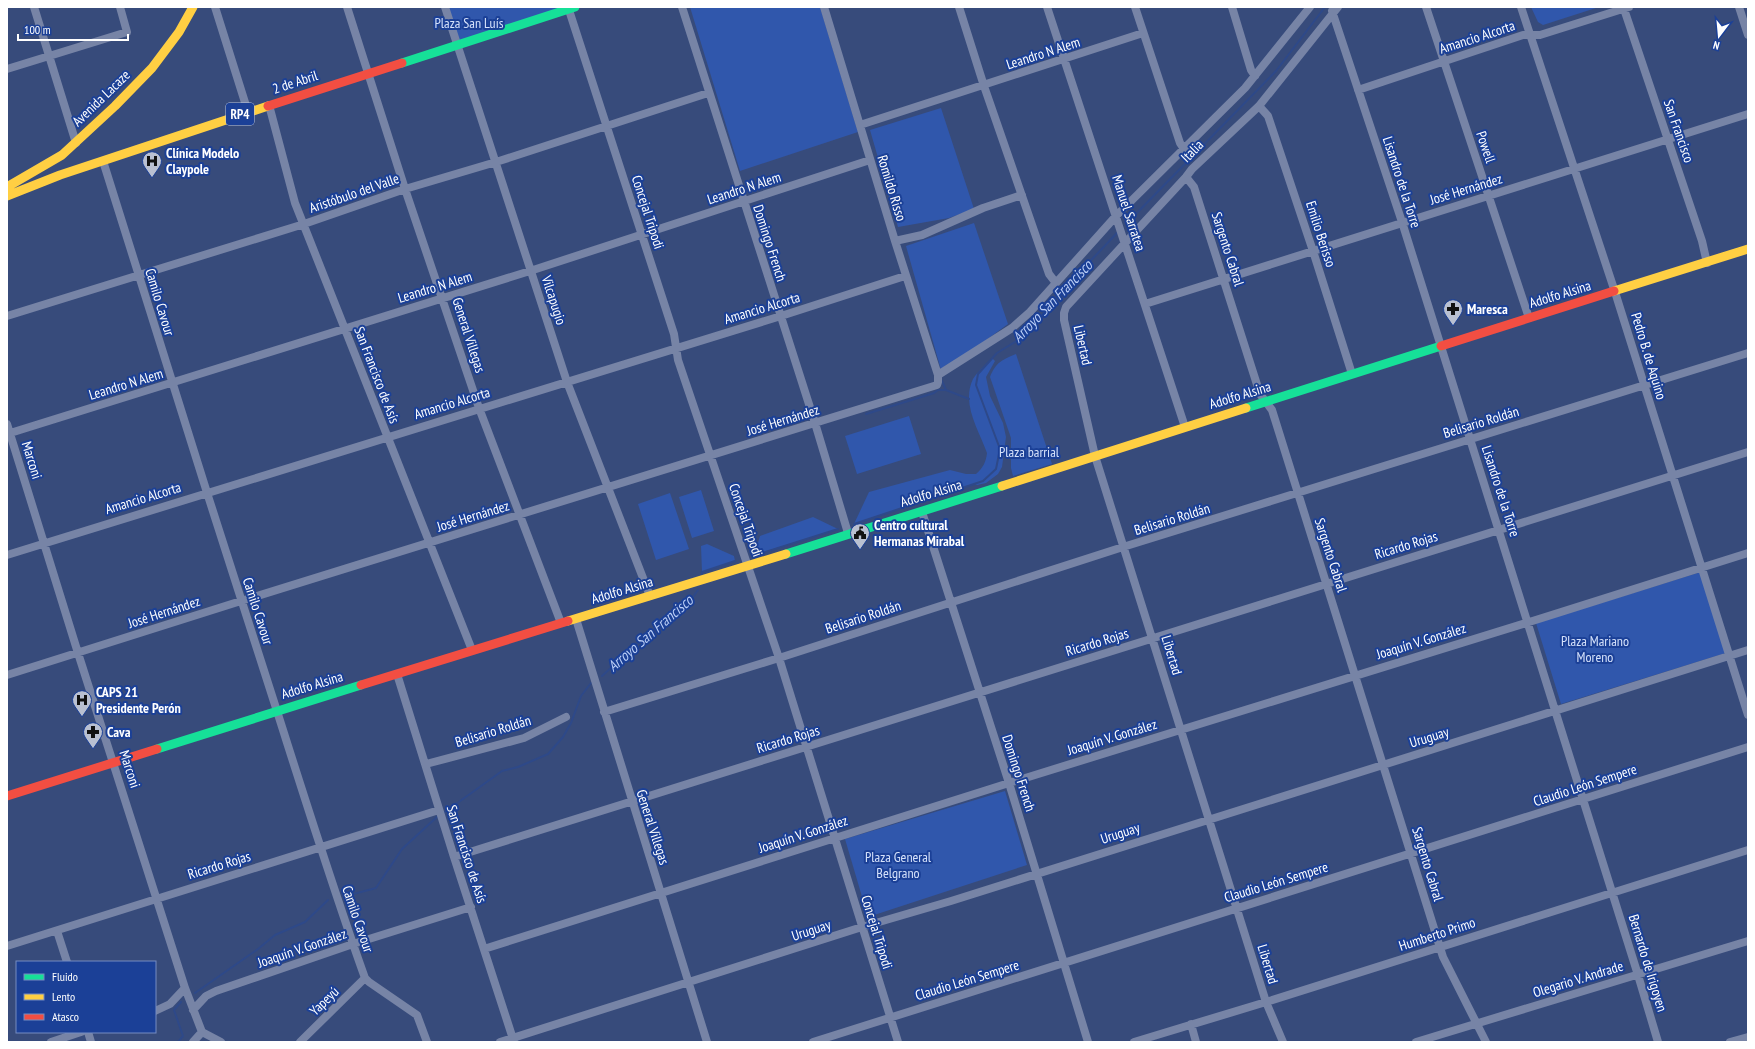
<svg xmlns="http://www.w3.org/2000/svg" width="1755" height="1049" viewBox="0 0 1755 1049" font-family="'PT Sans Narrow',sans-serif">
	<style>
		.green { fill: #3057ac }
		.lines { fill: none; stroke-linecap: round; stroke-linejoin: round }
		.stream { stroke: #2e4989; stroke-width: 2 }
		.street { stroke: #7784a6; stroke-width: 8 }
		.fast { stroke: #16e098; stroke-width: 9 }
		.slow { stroke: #ffcf43; stroke-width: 9 }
		.jam { stroke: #f24e42; stroke-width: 9 }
		.labels { text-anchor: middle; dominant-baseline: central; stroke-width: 4; stroke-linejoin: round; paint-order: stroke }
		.shield { fill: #1b4097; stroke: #bbc6e0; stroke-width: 1 }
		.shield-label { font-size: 13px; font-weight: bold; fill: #fff }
		.park-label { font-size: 14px; fill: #d6e2fb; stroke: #1b4097 }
		.street-label { font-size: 14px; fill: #fff; stroke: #1b4097 }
		.poi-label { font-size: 14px; font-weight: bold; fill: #fff; stroke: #1b4097; text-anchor: start }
		.water-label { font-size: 15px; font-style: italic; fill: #bccff7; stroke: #1b4097 }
	</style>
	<rect width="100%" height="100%" fill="#374b7b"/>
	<path class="green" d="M 445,7 L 568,7 L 457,44 Z
		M 690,7 L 820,7 L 858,132 L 740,171 Z
		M 1531,7 L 1599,7 L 1543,25 L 1538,22 Z
		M 941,108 L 974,209 L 949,218 L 898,227 L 870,130 Z
		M 974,223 L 1008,324 L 955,363 L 946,365 L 941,370 L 906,246 Z
		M 1016,354 L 1052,464 L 1013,476 L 1011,468 L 1011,438 L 990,377 C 996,362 1002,360 1016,354 Z
		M 992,358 L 995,361 L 986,377 L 990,396 L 1003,423 L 1006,437 L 1002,467 L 998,474 L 986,483 L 977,485 L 975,484 L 854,524 L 869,492 L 950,470 L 966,474 L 976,474 C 983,468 986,462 987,453 C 979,430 961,404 973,379 C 977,372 986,365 992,358 Z
		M 909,416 L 921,454 L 857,474 L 845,436 Z
		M 701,490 L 714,531 L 692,538 L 679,497 Z
		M 670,493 L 689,549 L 656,560 L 638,504 Z
		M 813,517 L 838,529 L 754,555 L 760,536 Z
		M 707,544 L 734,556 L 735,561 L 702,572 L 701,546 Z
		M 1701,572 L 1726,653 L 1561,704 L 1536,623 Z
		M 1005,791 L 1027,865 L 868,917 L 845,839 Z"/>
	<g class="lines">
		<path class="stream" d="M 1128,222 L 1276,71 L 1325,7
			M 942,381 L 946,390 L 969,399
			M 866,414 L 934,393 L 938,390 L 946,390
			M 854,524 L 983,481 L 996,469 L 1000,449 L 976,385 L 978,374 L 997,353 L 1018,340 L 1045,312 L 1058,295 L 1117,233
			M 762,553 L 838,529
			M 702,574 L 702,572 L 735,561
			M 602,676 L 647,635 L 690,601 L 698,590
			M 442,814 L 502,771 L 518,767 L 548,754 L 563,737 L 571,723 L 581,696 L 591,683
			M 346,896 L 376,888 L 402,849 L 438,816
			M 195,993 L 258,949 L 275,935 L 305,922 L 328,900
			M 178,1042 L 183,1036 L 174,1010 L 181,1002"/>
		<path class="street" d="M 34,7 L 76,143
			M 215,7 L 248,112
			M 347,7 L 405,189 L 479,408 L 561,623
			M 445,7 L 567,382 L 650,596
			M 568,7 L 674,334 L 678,360 L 779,658 L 898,1042
			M 682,7 L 815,423 L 848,533
			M 959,7 L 984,86 L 1049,274 L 1056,283
			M 1047,7 L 1185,427
			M 1135,7 L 1180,143 L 1184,149
			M 1232,7 L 1251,70 L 1255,76
			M 1426,7 L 1529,318
			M 1521,7 L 1615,292 L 1748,715
			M 1739,7 L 1748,35
			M 1624,9 L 1702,241 L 1707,263
			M 1332,11 L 1402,222 L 1638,975 L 1658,1042
			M 7,69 L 127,32 L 120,7
			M 1358,90 L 1523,35 L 1540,35 L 1629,7
			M 269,105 L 295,203 L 472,650
			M 1259,106 L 1268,116 L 1313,251 L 1352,374
			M 860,125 L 1143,33
			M 103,161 C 160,344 217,526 276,708 C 305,799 333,889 365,978 L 369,982 L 417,1015 L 427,1042
			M 1186,177 L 1194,187 L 1260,394 L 1272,410 L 1443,957 L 1486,1042
			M 895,241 L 922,235 L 983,208 L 1022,195
			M 1145,304 L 1748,114
			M 7,316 L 304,224 L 405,189 L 496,162 L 708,93
			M 938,375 L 1012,328 L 1030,312 L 1116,216 L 1245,88 L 1310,7
			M 7,424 L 78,653 L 185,988 L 202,1032 L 221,1042
			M 7,434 L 530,271 L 870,160
			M 922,512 L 1009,783 L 1088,1042
			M 7,555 L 781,316 L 905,276
			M 576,619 L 707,1042
			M 397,674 L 454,857 L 514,1042
			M 7,675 L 241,601 L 937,385 L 938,382 L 938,375 L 895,241 L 824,7
			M 604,712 L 779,658 L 1123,547 L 1748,353
			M 426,764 L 524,738 L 566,717
			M 454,857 L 1748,452
			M 57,931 L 67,962
			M 7,946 L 439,810
			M 484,949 L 1009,783 L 1542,618 L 1748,553
			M 193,1010 L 206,996 L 216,991 L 353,944 L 471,907
			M 155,1011 L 170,1004 L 185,988
			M 1191,1024 L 1196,1042
			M 88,1032 L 91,1042
			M 51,1042 L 81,1032
			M 193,1042 L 202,1032
			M 300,1042 L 365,978
			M 500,1042 L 862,927 L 951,901 L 1748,650
			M 813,1042 L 1748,747
			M 1134,1042 L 1266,1002 L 1748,850
			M 1283,1042 L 1266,1002 L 1095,456 L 1064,320 L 1064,313 L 1066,307 L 1186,177 L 1192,169 L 1259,106 L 1338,7
			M 1416,1042 L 1748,941
			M 1730,1042 L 1748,1037"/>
		<path class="fast" d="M 402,63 L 575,7
			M 1246,408 L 1441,346
			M 786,554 L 1002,486
			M 157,749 L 361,685"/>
		<path class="slow" d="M 7,187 L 62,155 L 115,106 L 152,68 L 179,32 L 193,7
			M 7,196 L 60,175 L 268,106
			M 1614,291 L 1748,249
			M 1002,486 L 1246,408
			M 568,621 L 786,554"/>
		<path class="jam" d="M 268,106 L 402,63
			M 1441,346 L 1614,291
			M 361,685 L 568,621
			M 7,796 L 157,749"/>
	</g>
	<defs>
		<symbol id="hospital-pin" viewBox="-11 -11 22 30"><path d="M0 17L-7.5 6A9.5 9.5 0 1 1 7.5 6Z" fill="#b9c0d1" stroke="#1b4097"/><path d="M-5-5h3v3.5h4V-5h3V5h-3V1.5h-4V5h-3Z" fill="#111"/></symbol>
		<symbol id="pharmacy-pin" viewBox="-11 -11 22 30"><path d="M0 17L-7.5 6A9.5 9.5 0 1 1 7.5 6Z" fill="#b9c0d1" stroke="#1b4097"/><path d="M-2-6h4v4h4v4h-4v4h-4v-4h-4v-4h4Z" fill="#111"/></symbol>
		<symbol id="civic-pin" viewBox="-11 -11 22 30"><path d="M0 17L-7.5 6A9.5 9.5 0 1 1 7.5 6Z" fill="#b9c0d1" stroke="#1b4097"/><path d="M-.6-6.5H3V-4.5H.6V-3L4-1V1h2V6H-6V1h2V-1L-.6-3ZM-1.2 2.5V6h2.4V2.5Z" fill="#111"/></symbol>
	</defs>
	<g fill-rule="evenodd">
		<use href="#hospital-pin" x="141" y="150" width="22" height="30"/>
		<use href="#pharmacy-pin" x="1442" y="298" width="22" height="30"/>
		<use href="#civic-pin" x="849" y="522" width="22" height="30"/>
		<use href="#hospital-pin" x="71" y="689" width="22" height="30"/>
		<use href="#pharmacy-pin" x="82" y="721" width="22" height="30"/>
	</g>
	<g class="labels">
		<rect class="shield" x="226" y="103" width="28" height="22" rx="3"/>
		<g class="shield-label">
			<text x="240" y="114">RP4</text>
		</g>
		<g class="park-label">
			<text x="469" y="23">Plaza San Luís</text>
			<text x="1029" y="452">Plaza barrial</text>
			<text x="1595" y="641">Plaza Mariano<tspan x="1595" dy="16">Moreno</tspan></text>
			<text x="898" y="857">Plaza General<tspan x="898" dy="16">Belgrano</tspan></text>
		</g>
		<g class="street-label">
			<text transform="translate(1477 37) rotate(-18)">Amancio Alcorta</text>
			<text transform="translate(1043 53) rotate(-18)">Leandro N Alem</text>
			<text transform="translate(295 82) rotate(-18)">2 de Abril</text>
			<text transform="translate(101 98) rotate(-44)">Avenida Lacaze</text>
			<text transform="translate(1679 131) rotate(71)">San Francisco</text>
			<text transform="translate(1486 147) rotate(71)">Powell</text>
			<text transform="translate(1192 151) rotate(-45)">Italia</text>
			<text transform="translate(1402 182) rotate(72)">Lisandro de la Torre</text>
			<text transform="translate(744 188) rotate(-18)">Leandro N Alem</text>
			<text transform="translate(892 188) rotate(73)">Romildo Risso</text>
			<text transform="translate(1466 189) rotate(-17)">José Hernández</text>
			<text transform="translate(354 193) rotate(-19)">Aristóbulo del Valle</text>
			<text transform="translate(648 212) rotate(72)">Concejal Tripodi</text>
			<text transform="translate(1129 213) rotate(72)">Manuel Sarratea</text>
			<text transform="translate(1321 234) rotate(72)">Emilio Berisso</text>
			<text transform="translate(770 243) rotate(72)">Domingo French</text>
			<text transform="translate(1228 249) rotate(72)">Sargento Cabral</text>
			<text transform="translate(435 287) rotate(-17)">Leandro N Alem</text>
			<text transform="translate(1560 294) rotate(-17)">Adolfo Alsina</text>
			<text transform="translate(554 300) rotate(72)">Vilcapugio</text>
			<text transform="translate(160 302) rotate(73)">Camilo Cavour</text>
			<text transform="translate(762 308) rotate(-17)">Amancio Alcorta</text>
			<text transform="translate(469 335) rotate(72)">General Villegas</text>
			<text transform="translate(1083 345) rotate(77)">Libertad</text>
			<text transform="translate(1649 356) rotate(73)">Pedro B. de Aquino</text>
			<text transform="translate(377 375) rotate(69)">San Francisco de Asís</text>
			<text transform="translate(126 384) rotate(-17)">Leandro N Alem</text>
			<text transform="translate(1240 395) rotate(-17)">Adolfo Alsina</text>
			<text transform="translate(452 403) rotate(-17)">Amancio Alcorta</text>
			<text transform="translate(783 420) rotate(-17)">José Hernández</text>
			<text transform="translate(1481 422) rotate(-17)">Belisario Roldán</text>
			<text transform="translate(32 460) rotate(73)">Marconi</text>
			<text transform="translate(1501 491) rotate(72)">Lisandro de la Torre</text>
			<text transform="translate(931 493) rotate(-17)">Adolfo Alsina</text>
			<text transform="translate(143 498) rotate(-17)">Amancio Alcorta</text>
			<text transform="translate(473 516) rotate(-17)">José Hernández</text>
			<text transform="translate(1172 519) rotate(-17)">Belisario Roldán</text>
			<text transform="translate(746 520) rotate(71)">Concejal Tripodi</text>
			<text transform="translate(1406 545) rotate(-17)">Ricardo Rojas</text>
			<text transform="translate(1331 555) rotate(72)">Sargento Cabral</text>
			<text transform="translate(622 590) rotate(-17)">Adolfo Alsina</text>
			<text transform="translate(258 611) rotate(72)">Camilo Cavour</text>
			<text transform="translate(164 612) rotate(-18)">José Hernández</text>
			<text transform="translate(863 617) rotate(-18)">Belisario Roldán</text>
			<text transform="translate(1421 641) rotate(-17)">Joaquín V. González</text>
			<text transform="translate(1097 642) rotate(-17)">Ricardo Rojas</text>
			<text transform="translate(1172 655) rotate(73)">Libertad</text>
			<text transform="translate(312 685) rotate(-17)">Adolfo Alsina</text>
			<text transform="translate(493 731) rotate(-17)">Belisario Roldán</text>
			<text transform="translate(1112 737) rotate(-17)">Joaquín V. González</text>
			<text transform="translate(1429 737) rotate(-17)">Uruguay</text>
			<text transform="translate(788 739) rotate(-17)">Ricardo Rojas</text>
			<text transform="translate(130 769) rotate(72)">Marconi</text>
			<text transform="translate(1019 773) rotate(72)">Domingo French</text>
			<text transform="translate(1585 785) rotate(-18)">Claudio León Sempere</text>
			<text transform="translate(653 827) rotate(72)">General Villegas</text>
			<text transform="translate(1120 833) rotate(-18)">Uruguay</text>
			<text transform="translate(803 834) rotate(-18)">Joaquín V. González</text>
			<text transform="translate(467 854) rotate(72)">San Francisco de Asís</text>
			<text transform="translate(1428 864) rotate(73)">Sargento Cabral</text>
			<text transform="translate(219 865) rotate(-17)">Ricardo Rojas</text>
			<text transform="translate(1276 882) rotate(-17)">Claudio León Sempere</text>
			<text transform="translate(358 919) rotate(71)">Camilo Cavour</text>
			<text transform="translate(811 930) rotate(-18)">Uruguay</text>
			<text transform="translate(877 932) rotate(73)">Concejal Tripodi</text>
			<text transform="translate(1437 934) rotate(-18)">Humberto Primo</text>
			<text transform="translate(302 948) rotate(-19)">Joaquín V. González</text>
			<text transform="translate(1648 963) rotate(73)">Bernardo de Irigoyen</text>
			<text transform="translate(1268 964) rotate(73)">Libertad</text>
			<text transform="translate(1578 979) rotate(-17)">Olegario V. Andrade</text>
			<text transform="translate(967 980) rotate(-17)">Claudio León Sempere</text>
			<text transform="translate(324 1001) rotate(-44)">Yapeyú</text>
		</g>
		<g class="poi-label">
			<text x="166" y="153">Clínica Modelo<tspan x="166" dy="16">Claypole</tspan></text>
			<text x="1467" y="309">Maresca</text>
			<text x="874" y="525">Centro cultural<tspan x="874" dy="16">Hermanas Mirabal</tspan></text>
			<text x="96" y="692">CAPS 21<tspan x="96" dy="16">Presidente Perón</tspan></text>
			<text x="107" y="732">Cava</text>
		</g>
		<g class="water-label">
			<text transform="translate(1052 301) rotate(-46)">Arroyo San Francisco</text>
			<text transform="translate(650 633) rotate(-41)">Arroyo San Francisco</text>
		</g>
	</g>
	<rect width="1755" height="1049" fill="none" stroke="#ffffff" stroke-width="16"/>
	<rect x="16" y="961" width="140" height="72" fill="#1b4097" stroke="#768cc1"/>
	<rect x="24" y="974" width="20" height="6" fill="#16e098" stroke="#768cc1"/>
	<text x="52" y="981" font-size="12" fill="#ffffff">Fluido</text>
	<rect x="24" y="994" width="20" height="6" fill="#ffcf43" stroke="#768cc1"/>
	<text x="52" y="1001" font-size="12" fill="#ffffff">Lento</text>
	<rect x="24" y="1014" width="20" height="6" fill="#f24e42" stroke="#768cc1"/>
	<text x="52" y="1021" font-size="12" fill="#ffffff">Atasco</text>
	<g transform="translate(1719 36) rotate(196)" stroke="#1b4097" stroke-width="3" paint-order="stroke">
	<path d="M0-3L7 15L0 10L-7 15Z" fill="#ffffff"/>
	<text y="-6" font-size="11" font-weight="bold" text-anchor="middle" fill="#ffffff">N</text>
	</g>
	<path d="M18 34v6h110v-6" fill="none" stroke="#ffffff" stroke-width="2"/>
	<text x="24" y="34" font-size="12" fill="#ffffff" stroke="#1b4097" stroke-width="3" paint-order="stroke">100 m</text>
</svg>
